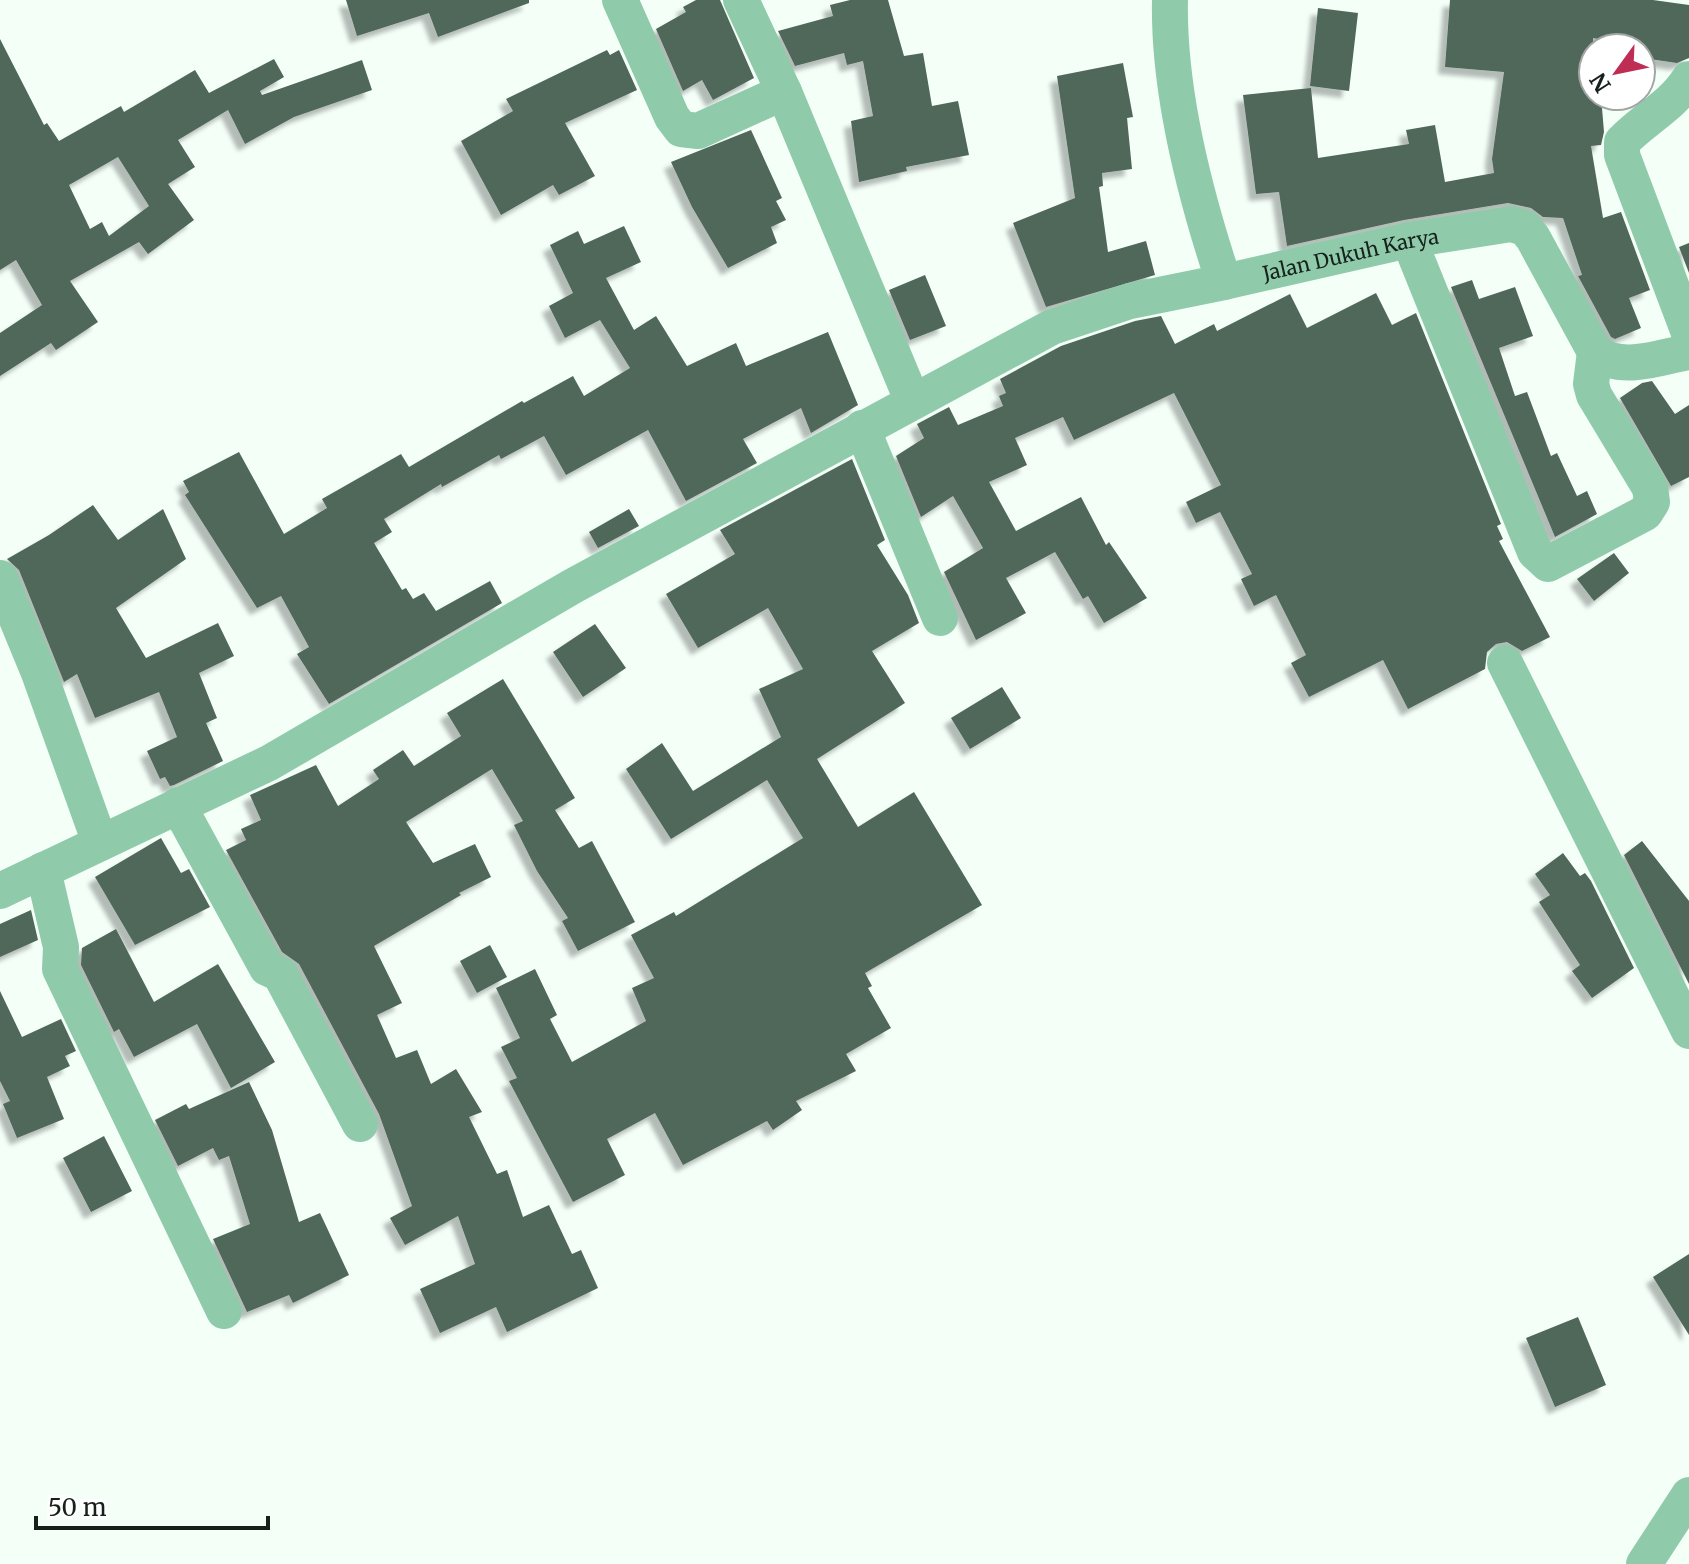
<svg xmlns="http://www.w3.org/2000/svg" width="1689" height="1564" viewBox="0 0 1689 1564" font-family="Merriweather,serif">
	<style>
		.building { fill: #4f685a; fill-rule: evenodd; filter: url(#shadow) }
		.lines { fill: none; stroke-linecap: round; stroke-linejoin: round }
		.street { stroke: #8fcbab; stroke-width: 36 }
		.labels { text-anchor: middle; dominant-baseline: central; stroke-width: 8; stroke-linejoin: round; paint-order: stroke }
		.street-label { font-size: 20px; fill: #16211b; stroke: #fff }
	</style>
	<defs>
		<filter id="shadow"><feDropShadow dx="-7" dy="7" stdDeviation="2" flood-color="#0004"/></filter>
	</defs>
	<rect width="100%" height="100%" fill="#f4fff8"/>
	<path class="building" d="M 346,0 L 529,0 L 529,3 L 438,37 L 429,13 L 357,36 Z
		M 696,0 L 720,0 L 754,78 L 713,100 L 702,80 L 683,91 L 656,29 L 686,12 L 683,7 Z
		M 850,0 L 888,0 L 904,56 L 923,53 L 932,106 L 958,101 L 969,155 L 906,167 L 907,171 L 859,182 L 851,121 L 873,116 L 863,61 L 847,65 L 844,53 L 795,66 L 778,31 L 833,16 L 830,5 Z
		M 1450,0 L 1653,0 L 1689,5 L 1689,58 L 1677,63 L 1643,58 L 1644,47 L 1593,38 L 1593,96 L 1601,96 L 1604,132 L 1601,145 L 1591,146 L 1603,218 L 1621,212 L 1650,290 L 1629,298 L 1641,328 L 1615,339 L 1611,337 L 1578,276 L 1582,275 L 1563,218 L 1543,217 L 1531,208 L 1508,203 L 1404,220 L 1287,246 L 1279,192 L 1256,194 L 1243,95 L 1311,88 L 1318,158 L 1409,144 L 1406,130 L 1435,125 L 1445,182 L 1494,173 L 1492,159 L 1504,72 L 1445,67 Z
		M 1318,8 L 1358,13 L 1349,91 L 1310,86 Z
		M 0,39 L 44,125 L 47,123 L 59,141 L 121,106 L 124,112 L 195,70 L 209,93 L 274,59 L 284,77 L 260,91 L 262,95 L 362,60 L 372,90 L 294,117 L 245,144 L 228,110 L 178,140 L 195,167 L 168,184 L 194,220 L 148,254 L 139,242 L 70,281 L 98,322 L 56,350 L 51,343 L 0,376 L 0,333 L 42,305 L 16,260 L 0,270 ZM 118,157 L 149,206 L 109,236 L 102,222 L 90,229 L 69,185 Z
		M 607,50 L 610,55 L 619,50 L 637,90 L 565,123 L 595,176 L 559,195 L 553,185 L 501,215 L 461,141 L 513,111 L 506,99 Z
		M 1123,63 L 1133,117 L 1127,118 L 1132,169 L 1102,173 L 1103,186 L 1099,187 L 1108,252 L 1146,241 L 1155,275 L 1046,307 L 1013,223 L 1075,198 L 1057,76 Z
		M 751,130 L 782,198 L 776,201 L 786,220 L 771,227 L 777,243 L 728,268 L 692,207 L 671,162 Z
		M 624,226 L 641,262 L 606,278 L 634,330 L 656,316 L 687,366 L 736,343 L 746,366 L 828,332 L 858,405 L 811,433 L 801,408 L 743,439 L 757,463 L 686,501 L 648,430 L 566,475 L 544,436 L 501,459 L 499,455 L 442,487 L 441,484 L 384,519 L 392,532 L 374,543 L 402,590 L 406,588 L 413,599 L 424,593 L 436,611 L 490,581 L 502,603 L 329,704 L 297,654 L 309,647 L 281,596 L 257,608 L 185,495 L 189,492 L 183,481 L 239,452 L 284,534 L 327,508 L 322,499 L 401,454 L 409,467 L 522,401 L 524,403 L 573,376 L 584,396 L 630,368 L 600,320 L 565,338 L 549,306 L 573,293 L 550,245 L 578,231 L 584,244 Z
		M 1689,243 L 1689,273 L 1679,247 Z
		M 925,275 L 946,326 L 910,340 L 889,290 Z
		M 1472,280 L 1479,299 L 1515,287 L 1533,336 L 1499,348 L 1515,396 L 1527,392 L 1551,456 L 1557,453 L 1577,496 L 1587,491 L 1597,514 L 1555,537 L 1451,287 Z
		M 1376,293 L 1392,325 L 1416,313 L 1501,524 L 1497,526 L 1503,539 L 1499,541 L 1550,637 L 1522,651 L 1507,642 L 1496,644 L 1487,652 L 1485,669 L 1408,709 L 1383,660 L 1309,697 L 1291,663 L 1306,655 L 1276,595 L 1254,606 L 1241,579 L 1252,574 L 1220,512 L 1196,523 L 1186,502 L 1221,485 L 1174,393 L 1074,440 L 1063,417 L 1015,438 L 1027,465 L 989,482 L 1016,531 L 1081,497 L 1106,545 L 1109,542 L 1147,598 L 1104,623 L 1088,596 L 1083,599 L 1055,552 L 1006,578 L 1026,613 L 976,640 L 944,572 L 983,548 L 953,496 L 921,517 L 896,456 L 924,438 L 917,424 L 949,407 L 958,425 L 1003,406 L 999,396 L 1006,393 L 1000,379 L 1061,346 L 1135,321 L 1161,316 L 1175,344 L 1214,324 L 1217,331 L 1290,294 L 1307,328 Z
		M 1652,381 L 1675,414 L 1689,405 L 1689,477 L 1671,486 L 1620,398 L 1642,383 Z
		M 852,459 L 885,540 L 877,545 L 908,595 L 919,623 L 872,651 L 905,703 L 817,759 L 858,827 L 914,792 L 982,905 L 865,973 L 872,986 L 868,988 L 891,1028 L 846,1054 L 856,1071 L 796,1101 L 802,1110 L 773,1130 L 767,1121 L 683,1165 L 655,1113 L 607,1139 L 625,1175 L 573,1202 L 509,1081 L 517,1078 L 501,1047 L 520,1038 L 496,988 L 535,969 L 557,1015 L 550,1019 L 572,1062 L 646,1021 L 632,988 L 654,978 L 631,935 L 674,912 L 676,916 L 803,838 L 767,780 L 671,839 L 626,769 L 662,743 L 693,791 L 781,737 L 759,689 L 803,669 L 768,608 L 698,648 L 666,594 L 735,554 L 720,530 Z
		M 93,505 L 118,540 L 163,509 L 186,559 L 116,608 L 146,658 L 218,623 L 234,656 L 199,673 L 217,718 L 206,723 L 223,761 L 174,785 L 170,786 L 165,777 L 160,779 L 147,751 L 177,737 L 159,692 L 95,718 L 77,674 L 64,682 L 19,570 L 7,559 L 49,535 Z
		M 629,509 L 639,526 L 598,548 L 589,532 Z
		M 1614,553 L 1629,573 L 1594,601 L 1577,579 Z
		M 595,624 L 626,668 L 583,697 L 553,652 Z
		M 503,679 L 575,798 L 555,810 L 579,848 L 592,841 L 635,922 L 578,951 L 562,921 L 568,918 L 537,871 L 514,825 L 523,821 L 492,769 L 406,822 L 433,863 L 475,844 L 491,877 L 459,893 L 461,895 L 374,946 L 402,1003 L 377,1015 L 396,1058 L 417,1050 L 431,1084 L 456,1069 L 482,1112 L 469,1117 L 497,1174 L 507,1170 L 523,1217 L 549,1205 L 572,1254 L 581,1250 L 598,1288 L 507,1332 L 496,1307 L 440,1333 L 420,1289 L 475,1264 L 458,1216 L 405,1245 L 390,1218 L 412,1206 L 379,1114 L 299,964 L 282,952 L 226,850 L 246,840 L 241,829 L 261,820 L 250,795 L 316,765 L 338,806 L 379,779 L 373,770 L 403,750 L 414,766 L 461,736 L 447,713 Z
		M 1002,687 L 1021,718 L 970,749 L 951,718 Z
		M 161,838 L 181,873 L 189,869 L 210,907 L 135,945 L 95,877 Z
		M 1642,841 L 1689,901 L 1689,984 L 1624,855 Z
		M 1563,853 L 1580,876 L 1585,873 L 1591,881 L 1634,968 L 1592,998 L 1572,971 L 1580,965 L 1539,902 L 1550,895 L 1535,874 Z
		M 31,910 L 38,940 L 0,957 L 0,924 Z
		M 116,929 L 154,1002 L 218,964 L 275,1062 L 231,1088 L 197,1024 L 134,1057 L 119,1029 L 114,1032 L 81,965 L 82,948 Z
		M 490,945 L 507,977 L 477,993 L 460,961 Z
		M 0,991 L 22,1037 L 61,1019 L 76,1051 L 65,1056 L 70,1066 L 47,1077 L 64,1119 L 17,1138 L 3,1104 L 10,1101 L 0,1081 Z
		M 249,1082 L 272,1130 L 299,1222 L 320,1213 L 349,1275 L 293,1303 L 289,1295 L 247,1312 L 213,1239 L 250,1224 L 229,1156 L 219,1160 L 213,1148 L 178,1166 L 155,1120 L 186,1104 L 189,1109 Z
		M 104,1136 L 132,1191 L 91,1212 L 63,1158 Z
		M 1689,1254 L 1689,1335 L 1653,1277 Z
		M 1578,1317 L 1606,1385 L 1555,1407 L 1526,1338 Z"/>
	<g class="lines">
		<g class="street">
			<path d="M 620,0 L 672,117 L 681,129 L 698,131 L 784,92"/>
			<path d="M 741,0 L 784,92 L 912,400"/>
			<path id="s1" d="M 1170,0 C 1168,92 1195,195 1224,282 L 1409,240 L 1511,224 L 1525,228 L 1533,238 L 1595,352 C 1622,373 1658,357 1689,352"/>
			<path d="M 1689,79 C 1672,106 1644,119 1622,142 L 1622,155 L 1689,333"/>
			<path d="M 1409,240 L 1535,552 L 1548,564 L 1645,513 L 1652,502 L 1650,488 L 1594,395 L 1591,384 L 1595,352"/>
			<path d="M 862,428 L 940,618"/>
			<path d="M 0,578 L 39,673 L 100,843"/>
			<path d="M 1505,663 L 1689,1031"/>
			<path d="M 178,805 L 267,968 L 280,974 L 360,1124"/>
			<path d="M 43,870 L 61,947 L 60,969 L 224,1311"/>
			<path d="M 0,891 L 269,763 L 573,586 L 1052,327 L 1130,301 L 1224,282"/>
			<path d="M 1644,1564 L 1689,1495"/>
		</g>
	</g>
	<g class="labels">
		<g class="street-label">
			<text stroke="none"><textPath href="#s1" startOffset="418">Jalan Dukuh Karya</textPath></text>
		</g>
	</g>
	<g transform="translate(1617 72) rotate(237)"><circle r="38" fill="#ffffff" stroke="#a2a6a4" stroke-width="2"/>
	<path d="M0-6L14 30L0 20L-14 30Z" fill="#be2e54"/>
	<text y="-12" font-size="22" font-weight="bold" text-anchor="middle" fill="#16211b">N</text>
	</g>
	<path d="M36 1516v12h232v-12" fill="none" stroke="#16211b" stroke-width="4"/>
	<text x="48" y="1516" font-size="24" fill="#16211b" stroke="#ffffff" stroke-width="6" paint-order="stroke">50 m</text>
</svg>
